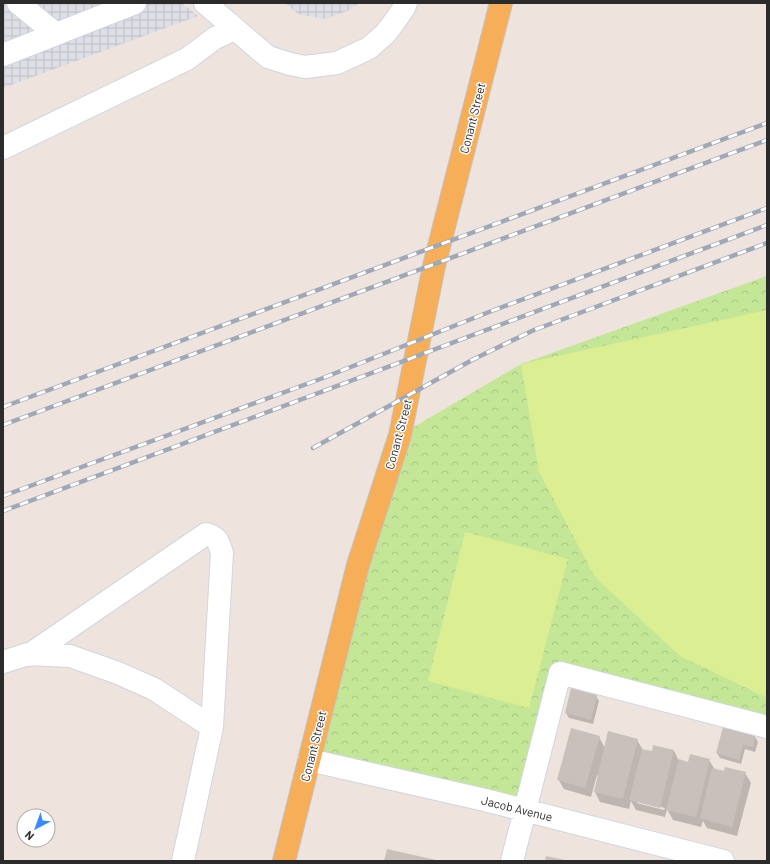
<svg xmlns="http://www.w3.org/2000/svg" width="770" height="864" viewBox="0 0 770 864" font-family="Barlow,sans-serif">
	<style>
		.industrial { fill: url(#industrial-grid) }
		.park { fill: url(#park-crowns) }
		.pitch { fill: #dcee92 }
		.shadow { fill: #0003; fill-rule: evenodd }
		.building { fill: #c9c0bc }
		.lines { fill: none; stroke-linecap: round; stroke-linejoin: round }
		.minor-casing { stroke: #cfd6e1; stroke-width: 24 }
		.major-casing { stroke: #c4c4c4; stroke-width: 24 }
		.minor { stroke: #fff; stroke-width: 22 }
		.major { stroke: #f7ae58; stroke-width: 22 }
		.rail-casing { stroke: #9fa8b6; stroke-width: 4.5 }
		.rail { stroke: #fff; stroke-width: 3; stroke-dasharray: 9; stroke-linecap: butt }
		.labels { text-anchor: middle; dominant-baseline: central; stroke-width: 3; stroke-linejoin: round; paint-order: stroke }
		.street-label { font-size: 12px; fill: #2b2b2b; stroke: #fff }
	</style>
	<defs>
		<pattern id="industrial-grid" width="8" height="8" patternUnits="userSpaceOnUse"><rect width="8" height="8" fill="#dedee6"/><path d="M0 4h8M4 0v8" fill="none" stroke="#bfbfc5"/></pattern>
		<pattern id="park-crowns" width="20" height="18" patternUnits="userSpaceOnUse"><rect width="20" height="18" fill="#c4e797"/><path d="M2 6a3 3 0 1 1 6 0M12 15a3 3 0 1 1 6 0" fill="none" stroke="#a9c682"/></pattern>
	</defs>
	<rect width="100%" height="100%" fill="#eee3dd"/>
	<path class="industrial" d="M 3,3 L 182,3 L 198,16 L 3,88 Z
		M 285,3 L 359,3 L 348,11 L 324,19 L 298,14 Z"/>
	<path class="park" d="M 767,276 L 767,727 L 560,673 L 525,810 L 309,760 L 400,435 L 521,364 Z"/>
	<path class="pitch" d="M 767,310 L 767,698 L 680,656 L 595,577 L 539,472 L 521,364 Z
		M 465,532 L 568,559 L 529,708 L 428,681 Z"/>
	<path class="shadow" d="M 596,696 L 599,701 L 593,724 L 569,718 L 566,713 Z
		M 723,729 L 755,737 L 758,742 L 755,752 L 745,749 L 741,764 L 720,758 L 717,753 Z
		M 599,737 L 605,748 L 637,740 L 643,750 L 652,753 L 674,751 L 679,761 L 689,763 L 709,760 L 715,770 L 725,772 L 745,773 L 751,783 L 737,836 L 707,828 L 703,821 L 701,827 L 673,820 L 667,809 L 665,817 L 636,810 L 631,801 L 629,809 L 600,802 L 595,792 L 598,776 L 597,775 L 591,797 L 564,789 L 558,779 ZM 637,801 L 665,808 L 664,810 L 637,803 Z"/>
	<path class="building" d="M 571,688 L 597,695 L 591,720 L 565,713 Z
		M 723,727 L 755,736 L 753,747 L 743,745 L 739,760 L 716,753 Z
		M 571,728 L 600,736 L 585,788 L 557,780 Z
		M 608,731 L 638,739 L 623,799 L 594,792 Z
		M 653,745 L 674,750 L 660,808 L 629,800 L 642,749 L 652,751 Z
		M 690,754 L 710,759 L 696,817 L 666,810 L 679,759 L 688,762 Z
		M 725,767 L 746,772 L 732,827 L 700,818 L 712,768 L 724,771 Z
		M 387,849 L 436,860 L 436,861 L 384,861 Z
		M 546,856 L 565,860 L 565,861 L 545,861 Z"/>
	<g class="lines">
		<defs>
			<path id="minor" d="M 18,3 L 56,34
				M 205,3 L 268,57 L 290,64 L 305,67 L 337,63 L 369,48 L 385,34 L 392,25 L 404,8 L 406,3
				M 3,55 L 135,3
				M 3,148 L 187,59 L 215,38 L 235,29
				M 29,655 L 206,534 C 219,538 218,542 222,553 L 212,727 L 183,861
				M 3,662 L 28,654 L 70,656 L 118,673 L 154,689 L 212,727
				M 309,760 L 485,800 L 723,861
				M 512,861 L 560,673 L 767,727"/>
			<path id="major" d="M 284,861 L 358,565 L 400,435 L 434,266 L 501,3"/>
		</defs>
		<use href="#minor" class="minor-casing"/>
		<use href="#major" class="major-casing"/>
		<use href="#minor" class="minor"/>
		<use href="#major" class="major"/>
		<defs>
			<path id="rail" d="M 3,407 L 767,123
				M 3,425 L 767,140
				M 313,448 L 474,359 L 534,330 L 767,243
				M 3,496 L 323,378 L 489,312 L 767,208
				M 3,511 L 767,225"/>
		</defs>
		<use href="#rail" class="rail-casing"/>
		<use href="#rail" class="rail"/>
	</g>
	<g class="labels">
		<g class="street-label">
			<text transform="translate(472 118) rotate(-76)">Conant Street</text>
			<text transform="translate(398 434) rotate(-75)">Conant Street</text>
			<text transform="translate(313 746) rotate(-76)">Conant Street</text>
			<text transform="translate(517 808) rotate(14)">Jacob Avenue</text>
		</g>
	</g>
	<rect width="770" height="864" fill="none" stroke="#2b2b2b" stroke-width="8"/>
	<g transform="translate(36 828) rotate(221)"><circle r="19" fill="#ffffff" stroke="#aaaaaa"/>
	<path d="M0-3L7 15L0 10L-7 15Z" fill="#388bff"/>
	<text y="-6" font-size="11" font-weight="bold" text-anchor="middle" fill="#2b2b2b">N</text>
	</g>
</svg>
